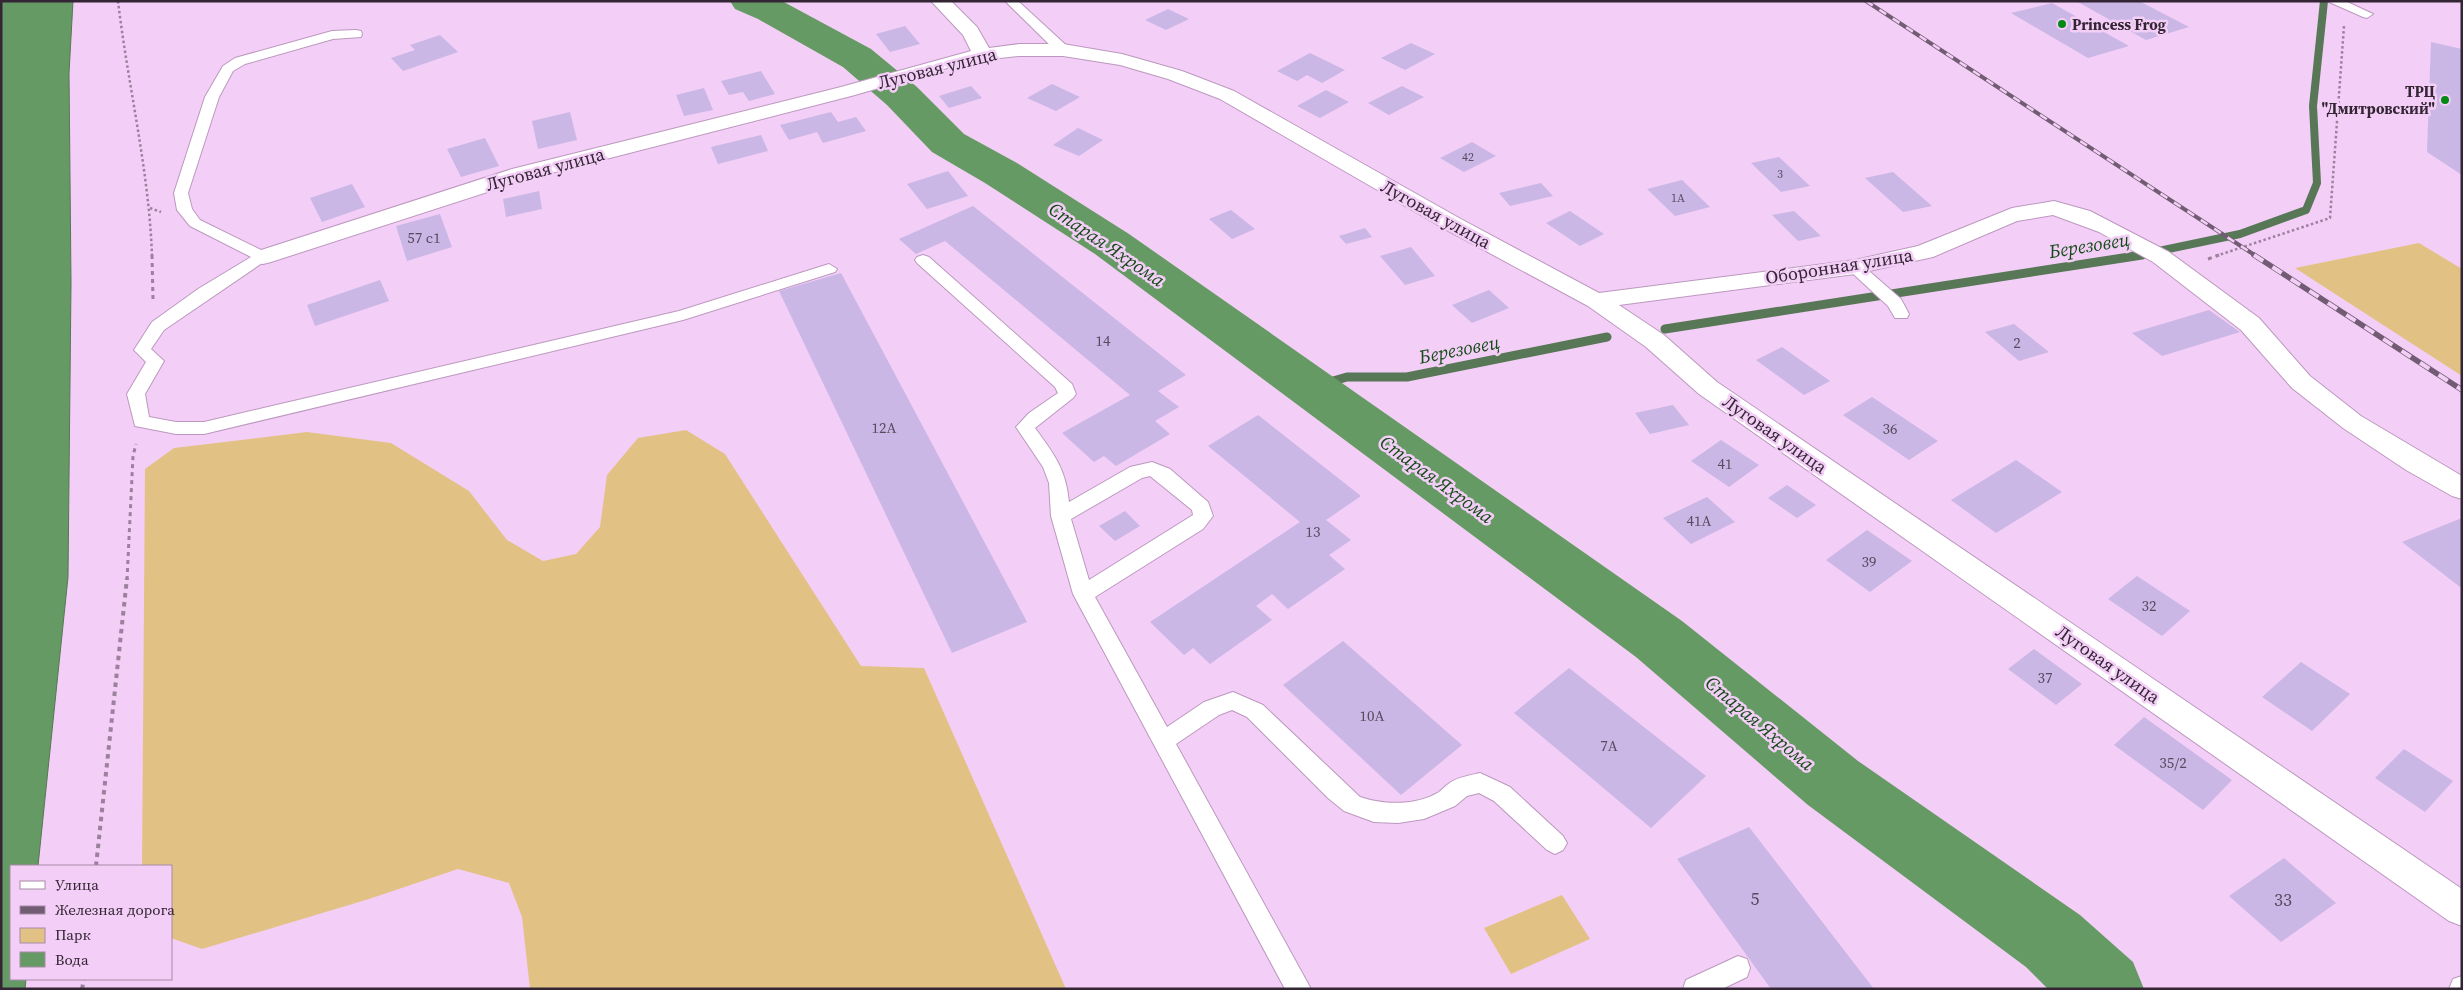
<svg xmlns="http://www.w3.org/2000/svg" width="2463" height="990" viewBox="0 0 2463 990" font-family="'Source Serif 4',serif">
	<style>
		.green { fill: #e2c284 }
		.water { fill: #669a64; stroke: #577756 }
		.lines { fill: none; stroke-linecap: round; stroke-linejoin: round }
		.stream-far1 { stroke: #577756; stroke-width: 8 }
		.stream { stroke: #577756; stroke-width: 9 }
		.river { fill: #669a64; fill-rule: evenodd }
		.building { fill: #cab7e5 }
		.lane-casing { stroke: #bc98bf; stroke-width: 2 }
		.street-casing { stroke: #bc98bf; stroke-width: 2 }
		.path-far2 { stroke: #9b819d; stroke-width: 2.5; stroke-dasharray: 2.5 2.5; stroke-linecap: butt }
		.path-far1 { stroke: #9b819d; stroke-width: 3; stroke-dasharray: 4 4; stroke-linecap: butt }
		.path { stroke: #9b819d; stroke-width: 4; stroke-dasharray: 4.5 4.5; stroke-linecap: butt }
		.lane { fill: #fff; fill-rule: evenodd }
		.street { fill: #fff; fill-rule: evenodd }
		.rail-far1-casing { stroke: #725c73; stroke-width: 4 }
		.rail-casing { stroke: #725c73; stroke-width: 5.5 }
		.rail-far1 { stroke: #f3cef6; stroke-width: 2.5; stroke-dasharray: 8; stroke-linecap: butt }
		.rail { stroke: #f3cef6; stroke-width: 4; stroke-dasharray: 11; stroke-linecap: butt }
		.poi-dot { fill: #018914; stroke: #f3cef6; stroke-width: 2 }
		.labels { text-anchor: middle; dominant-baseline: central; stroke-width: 5; stroke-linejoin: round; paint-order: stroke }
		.far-number-label { font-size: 12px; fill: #594a60 }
		.far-poi-label { font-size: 15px; font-weight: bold; fill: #332534; stroke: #f3cef6; text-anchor: start }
		.number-label { font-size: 15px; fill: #594a60 }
		.street-label { font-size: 18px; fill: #332534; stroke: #f3cef6 }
		.near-number-label { font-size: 18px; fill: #594a60 }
		.water-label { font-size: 19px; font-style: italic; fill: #144b16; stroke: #f3cef6 }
	</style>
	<rect width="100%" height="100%" fill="#f3cef6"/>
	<path class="green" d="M 2419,243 L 2462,269 L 2462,376 L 2295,268 Z
		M 686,430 L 725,454 L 861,666 L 924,668 L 1066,989 L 530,989 L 522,917 L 509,883 L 458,869 L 369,899 L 202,949 L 171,938 L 171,866 L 142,866 L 145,469 L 174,448 L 307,432 L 391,443 L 469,491 L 507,540 L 543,561 L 576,554 L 600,527 L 607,475 L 638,438 Z
		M 1562,895 L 1590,939 L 1511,974 L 1484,928 Z"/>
	<path class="water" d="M 1,1 L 73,1 L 69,73 L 71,283 L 68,577 L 38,866 L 11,866 L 11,979 L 26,979 L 25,989 L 1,989 Z"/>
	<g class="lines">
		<path class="stream-far1" d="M 2135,256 L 2240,234 L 2306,210 L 2317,183 L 2313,106 L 2324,1"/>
		<path class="stream" d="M 1665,329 L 2142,255
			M 1324,395 L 1333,381 L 1347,377 L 1407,377 L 1607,337"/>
		<path class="river" d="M 730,1 L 782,1 L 871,49 L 917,87 L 964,134 L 1017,163 L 1129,234 L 1682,621 L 1858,761 L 2080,915 L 2133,962 L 2144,989 L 2048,989 L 2026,967 L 1808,805 L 1636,657 L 1095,254 L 985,183 L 932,152 L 887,105 L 843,67 L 758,19 L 735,9 Z"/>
	</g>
	<path class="building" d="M 2076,1 L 2139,1 L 2189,27 L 2146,40 Z
		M 2052,3 L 2129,46 L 2088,58 L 2011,13 Z
		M 1168,9 L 1189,19 L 1166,30 L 1145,20 Z
		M 905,26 L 920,44 L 890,52 L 876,34 Z
		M 440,35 L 458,52 L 403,71 L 391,58 L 415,50 L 410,45 Z
		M 2431,42 L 2462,49 L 2462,175 L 2427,152 Z
		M 1411,43 L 1435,54 L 1405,70 L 1381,58 Z
		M 1310,53 L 1345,70 L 1322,83 L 1307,75 L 1297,81 L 1277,71 Z
		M 761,71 L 775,94 L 749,101 L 743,92 L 729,95 L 721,81 Z
		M 1052,84 L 1080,97 L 1056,111 L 1027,98 Z
		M 971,86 L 982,98 L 949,108 L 939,96 Z
		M 1402,86 L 1424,97 L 1389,115 L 1368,103 Z
		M 704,88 L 713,110 L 684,116 L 676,95 Z
		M 1326,90 L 1349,102 L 1320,118 L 1297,106 Z
		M 570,112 L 577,140 L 538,149 L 532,121 Z
		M 831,112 L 838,122 L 856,117 L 866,131 L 823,143 L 817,132 L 789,140 L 780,125 Z
		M 1078,128 L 1103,140 L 1079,156 L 1053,145 Z
		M 761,135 L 768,151 L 718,164 L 711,147 Z
		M 485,138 L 499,166 L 461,177 L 447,149 Z
		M 1472,142 L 1496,156 L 1464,172 L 1440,158 Z
		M 1779,157 L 1810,186 L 1781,192 L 1751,163 Z
		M 948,171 L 968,196 L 927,209 L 907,184 Z
		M 1893,172 L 1932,206 L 1903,212 L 1865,178 Z
		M 1682,180 L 1710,207 L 1675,216 L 1647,189 Z
		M 1541,183 L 1553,196 L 1510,206 L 1499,193 Z
		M 352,184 L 365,207 L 322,222 L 310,198 Z
		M 539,191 L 542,209 L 506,217 L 503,199 Z
		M 973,206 L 1186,375 L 1158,391 L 1179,407 L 1155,421 L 1170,434 L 1116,466 L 1104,456 L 1094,462 L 1062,433 L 1130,395 L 945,241 L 916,254 L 899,239 Z
		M 1231,210 L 1255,229 L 1232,239 L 1209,219 Z
		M 1570,211 L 1604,234 L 1580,246 L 1546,223 Z
		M 1794,211 L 1821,236 L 1798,241 L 1772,215 Z
		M 440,214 L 452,247 L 407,261 L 396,226 Z
		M 1365,228 L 1372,237 L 1346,244 L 1339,236 Z
		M 1411,247 L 1435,276 L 1405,285 L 1380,256 Z
		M 841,273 L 946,470 L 1027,622 L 952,653 L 779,291 Z
		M 380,280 L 389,301 L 315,326 L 307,305 Z
		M 1489,290 L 1509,308 L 1472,323 L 1452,305 Z
		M 2209,310 L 2240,332 L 2162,356 L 2132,333 Z
		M 2014,324 L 2049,352 L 2019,361 L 1985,332 Z
		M 1782,347 L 1830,381 L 1804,395 L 1756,360 Z
		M 1872,397 L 1938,441 L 1909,460 L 1843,415 Z
		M 1673,405 L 1689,425 L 1650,434 L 1635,413 Z
		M 1258,415 L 1361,496 L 1326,520 L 1351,540 L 1329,555 L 1345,569 L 1288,609 L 1272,594 L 1256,606 L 1272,620 L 1210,664 L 1193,648 L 1184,655 L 1150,622 L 1300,522 L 1208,446 Z
		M 1721,440 L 1759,465 L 1729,487 L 1691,461 Z
		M 2016,460 L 2062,492 L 1996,533 L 1951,500 Z
		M 1787,485 L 1816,505 L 1797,518 L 1768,498 Z
		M 1707,497 L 1735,522 L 1691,544 L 1663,518 Z
		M 1125,511 L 1140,526 L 1115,541 L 1099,526 Z
		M 2462,518 L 2462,586 L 2460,587 L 2402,542 Z
		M 1867,530 L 1912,561 L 1870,592 L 1826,560 Z
		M 2137,576 L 2190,611 L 2162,636 L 2108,599 Z
		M 1343,641 L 1462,745 L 1401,795 L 1283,685 Z
		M 2034,649 L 2082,684 L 2056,705 L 2008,669 Z
		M 2301,662 L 2350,694 L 2312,731 L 2262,697 Z
		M 1569,668 L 1706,776 L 1651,828 L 1514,713 Z
		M 2144,717 L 2232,780 L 2203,810 L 2114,745 Z
		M 2404,749 L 2453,781 L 2425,812 L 2375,778 Z
		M 1749,827 L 1874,989 L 1771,989 L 1677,859 Z
		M 2284,858 L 2336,903 L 2281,942 L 2229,896 Z"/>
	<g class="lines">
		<defs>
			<path id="lane" d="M 1005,1 L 1018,1 L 1068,47 L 1069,50 L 1068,53 L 1058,53 Z
				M 2327,1 L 2345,1 L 2373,14 L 2367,18 L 2363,17 Z
				M 356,30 L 361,31 L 362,34 L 361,37 L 333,39 L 245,64 L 233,71 L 219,97 L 188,193 L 192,209 L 200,220 L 269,254 L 271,257 L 164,330 L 151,349 L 164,361 L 145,394 L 149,417 L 176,422 L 204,422 L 679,311 L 829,264 L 837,269 L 835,272 L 683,320 L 204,434 L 176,434 L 135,426 L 127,394 L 146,362 L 134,350 L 152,322 L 198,289 L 251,257 L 190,226 L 177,210 L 174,193 L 205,97 L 223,66 L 235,58 L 332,31 Z
				M 923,255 L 929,257 L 1072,384 L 1076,394 L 1073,398 L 1035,428 C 1054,454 1066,469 1069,502 L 1130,467 L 1152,462 L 1170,469 L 1208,502 L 1213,516 L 1203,529 L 1095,597 L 1167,727 L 1204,702 L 1233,692 L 1263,705 L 1360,797 C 1384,805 1416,806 1439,792 C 1443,789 1446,785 1451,782 C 1459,777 1471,775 1480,773 L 1510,787 L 1563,836 L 1567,843 L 1563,850 L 1555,854 L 1547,850 L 1494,801 L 1479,793 L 1467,796 L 1455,806 L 1424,819 L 1398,823 L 1374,822 L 1344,811 L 1328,798 L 1247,717 L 1232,710 L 1219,715 L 1176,744 L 1311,989 L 1285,989 L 1073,594 L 1051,516 L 1049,483 L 1043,467 L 1016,427 L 1029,413 L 1058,393 L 1055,387 L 917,263 L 915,260 L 917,257 ZM 1150,476 L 1192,510 L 1193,515 L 1089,580 L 1071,519 L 1142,478 Z
				M 1855,262 L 1861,264 L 1901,299 L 1909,314 L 1907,318 L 1895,318 L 1888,306 L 1849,270 L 1847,267 L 1849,264 Z
				M 1738,956 L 1747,959 L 1750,968 L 1747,977 L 1722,989 L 1683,989 L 1686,980 Z
				M 2462,976 L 2462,989 L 2449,989 L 2453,979 Z"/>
			<path id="street" d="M 931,1 L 951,1 L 977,27 L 989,48 L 1019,44 L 1063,44 L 1122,54 L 1182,71 L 1234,91 L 1459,218 L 1599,293 L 1855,260 L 1918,246 L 2012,208 L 2054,201 L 2090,211 L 2169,252 L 2259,318 L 2310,376 L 2361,416 L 2462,476 L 2462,499 L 2452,496 L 2406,470 L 2343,428 L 2292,388 L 2241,330 L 2153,262 L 2099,232 L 2053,215 L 2017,221 L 1933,257 L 1855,274 L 1619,305 L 1664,335 L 1717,382 L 2462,889 L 2462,926 L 2449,921 L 1699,394 L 1646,347 L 1588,306 L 1443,228 L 1220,99 L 1168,79 L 1120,65 L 1063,56 L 1019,56 L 982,60 L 947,68 L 855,95 L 528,179 L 271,262 L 263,264 L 255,262 L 252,257 L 255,252 L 512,169 L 841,87 L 971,51 L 963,35 Z"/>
		</defs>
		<use href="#lane" class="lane-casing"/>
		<use href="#street" class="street-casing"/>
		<path class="path-far2" d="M 118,1 C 128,86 149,170 152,256
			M 150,208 L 161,212
			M 2216,256 L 2330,218 L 2344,26"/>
		<path class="path-far1" d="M 152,255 L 153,300
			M 2208,259 L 2219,255
			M 127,580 L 133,456 L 136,444"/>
		<path class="path" d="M 96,866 L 127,578
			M 82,989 L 84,979"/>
		<use href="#lane" class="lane"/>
		<use href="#street" class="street"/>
		<defs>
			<path id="rail-far1" d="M 1866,1 L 2256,256"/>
			<path id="rail" d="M 2254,255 L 2462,390"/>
		</defs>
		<use href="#rail-far1" class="rail-far1-casing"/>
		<use href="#rail" class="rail-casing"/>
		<use href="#rail-far1" class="rail-far1"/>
		<use href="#rail" class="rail"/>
	</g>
	<g class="poi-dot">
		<circle cx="2062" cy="24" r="5"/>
		<circle cx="2445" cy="100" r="5"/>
	</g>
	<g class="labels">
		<g class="far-number-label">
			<text x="1468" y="157">42</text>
			<text x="1780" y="174">3</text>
			<text x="1678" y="198">1А</text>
		</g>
		<g class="far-poi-label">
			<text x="2072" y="24">Princess Frog</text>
			<text x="2435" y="91" text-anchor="end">ТРЦ<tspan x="2435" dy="17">"Дмитровский"</tspan></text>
		</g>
		<g class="number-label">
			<text x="424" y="237">57 с1</text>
			<text x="1103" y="340">14</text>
			<text x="2017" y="342">2</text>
			<text x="884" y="427">12А</text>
			<text x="1890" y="428">36</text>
			<text x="1725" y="463">41</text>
			<text x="1699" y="520">41А</text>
			<text x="1313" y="531">13</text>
			<text x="1869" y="561">39</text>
			<text x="2149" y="605">32</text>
			<text x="2045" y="677">37</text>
			<text x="1372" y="715">10А</text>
			<text x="1609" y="745">7А</text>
			<text x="2173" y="762">35/2</text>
		</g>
		<g class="street-label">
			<text transform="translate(937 68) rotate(-14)">Луговая улица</text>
			<text transform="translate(545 169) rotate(-15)">Луговая улица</text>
			<text transform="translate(1436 214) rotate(29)">Луговая улица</text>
			<text transform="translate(1839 266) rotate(-9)">Оборонная улица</text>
			<text transform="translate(1775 434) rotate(35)">Луговая улица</text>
			<text transform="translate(2108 664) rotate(35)">Луговая улица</text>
		</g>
		<g class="near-number-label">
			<text x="1755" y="898">5</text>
			<text x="2283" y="899">33</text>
		</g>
		<g class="water-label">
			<text transform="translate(1107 244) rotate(34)">Старая Яхрома</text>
			<text transform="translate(2089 245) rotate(-9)">Березовец</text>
			<text transform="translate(1459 349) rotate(-11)">Березовец</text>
			<text transform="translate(1437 479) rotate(36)">Старая Яхрома</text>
			<text transform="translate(1760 723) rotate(40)">Старая Яхрома</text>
		</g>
	</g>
	<rect width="2463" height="990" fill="none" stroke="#332534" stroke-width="5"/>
	<rect x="10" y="865" width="162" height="115" fill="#f3cef6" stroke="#a68aa8"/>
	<rect x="20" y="881" width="25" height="8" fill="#ffffff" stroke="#a68aa8"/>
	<text x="55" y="890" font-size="15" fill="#332534">Улица</text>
	<rect x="20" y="906" width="25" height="8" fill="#725c73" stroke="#a68aa8"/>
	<text x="55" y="915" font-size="15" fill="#332534">Железная дорога</text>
	<rect x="20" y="928" width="25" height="15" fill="#e2c284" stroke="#a68aa8"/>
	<text x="55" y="940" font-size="15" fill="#332534">Парк</text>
	<rect x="20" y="952" width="25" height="15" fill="#669a64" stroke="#a68aa8"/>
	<text x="55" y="965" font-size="15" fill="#332534">Вода</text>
</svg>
